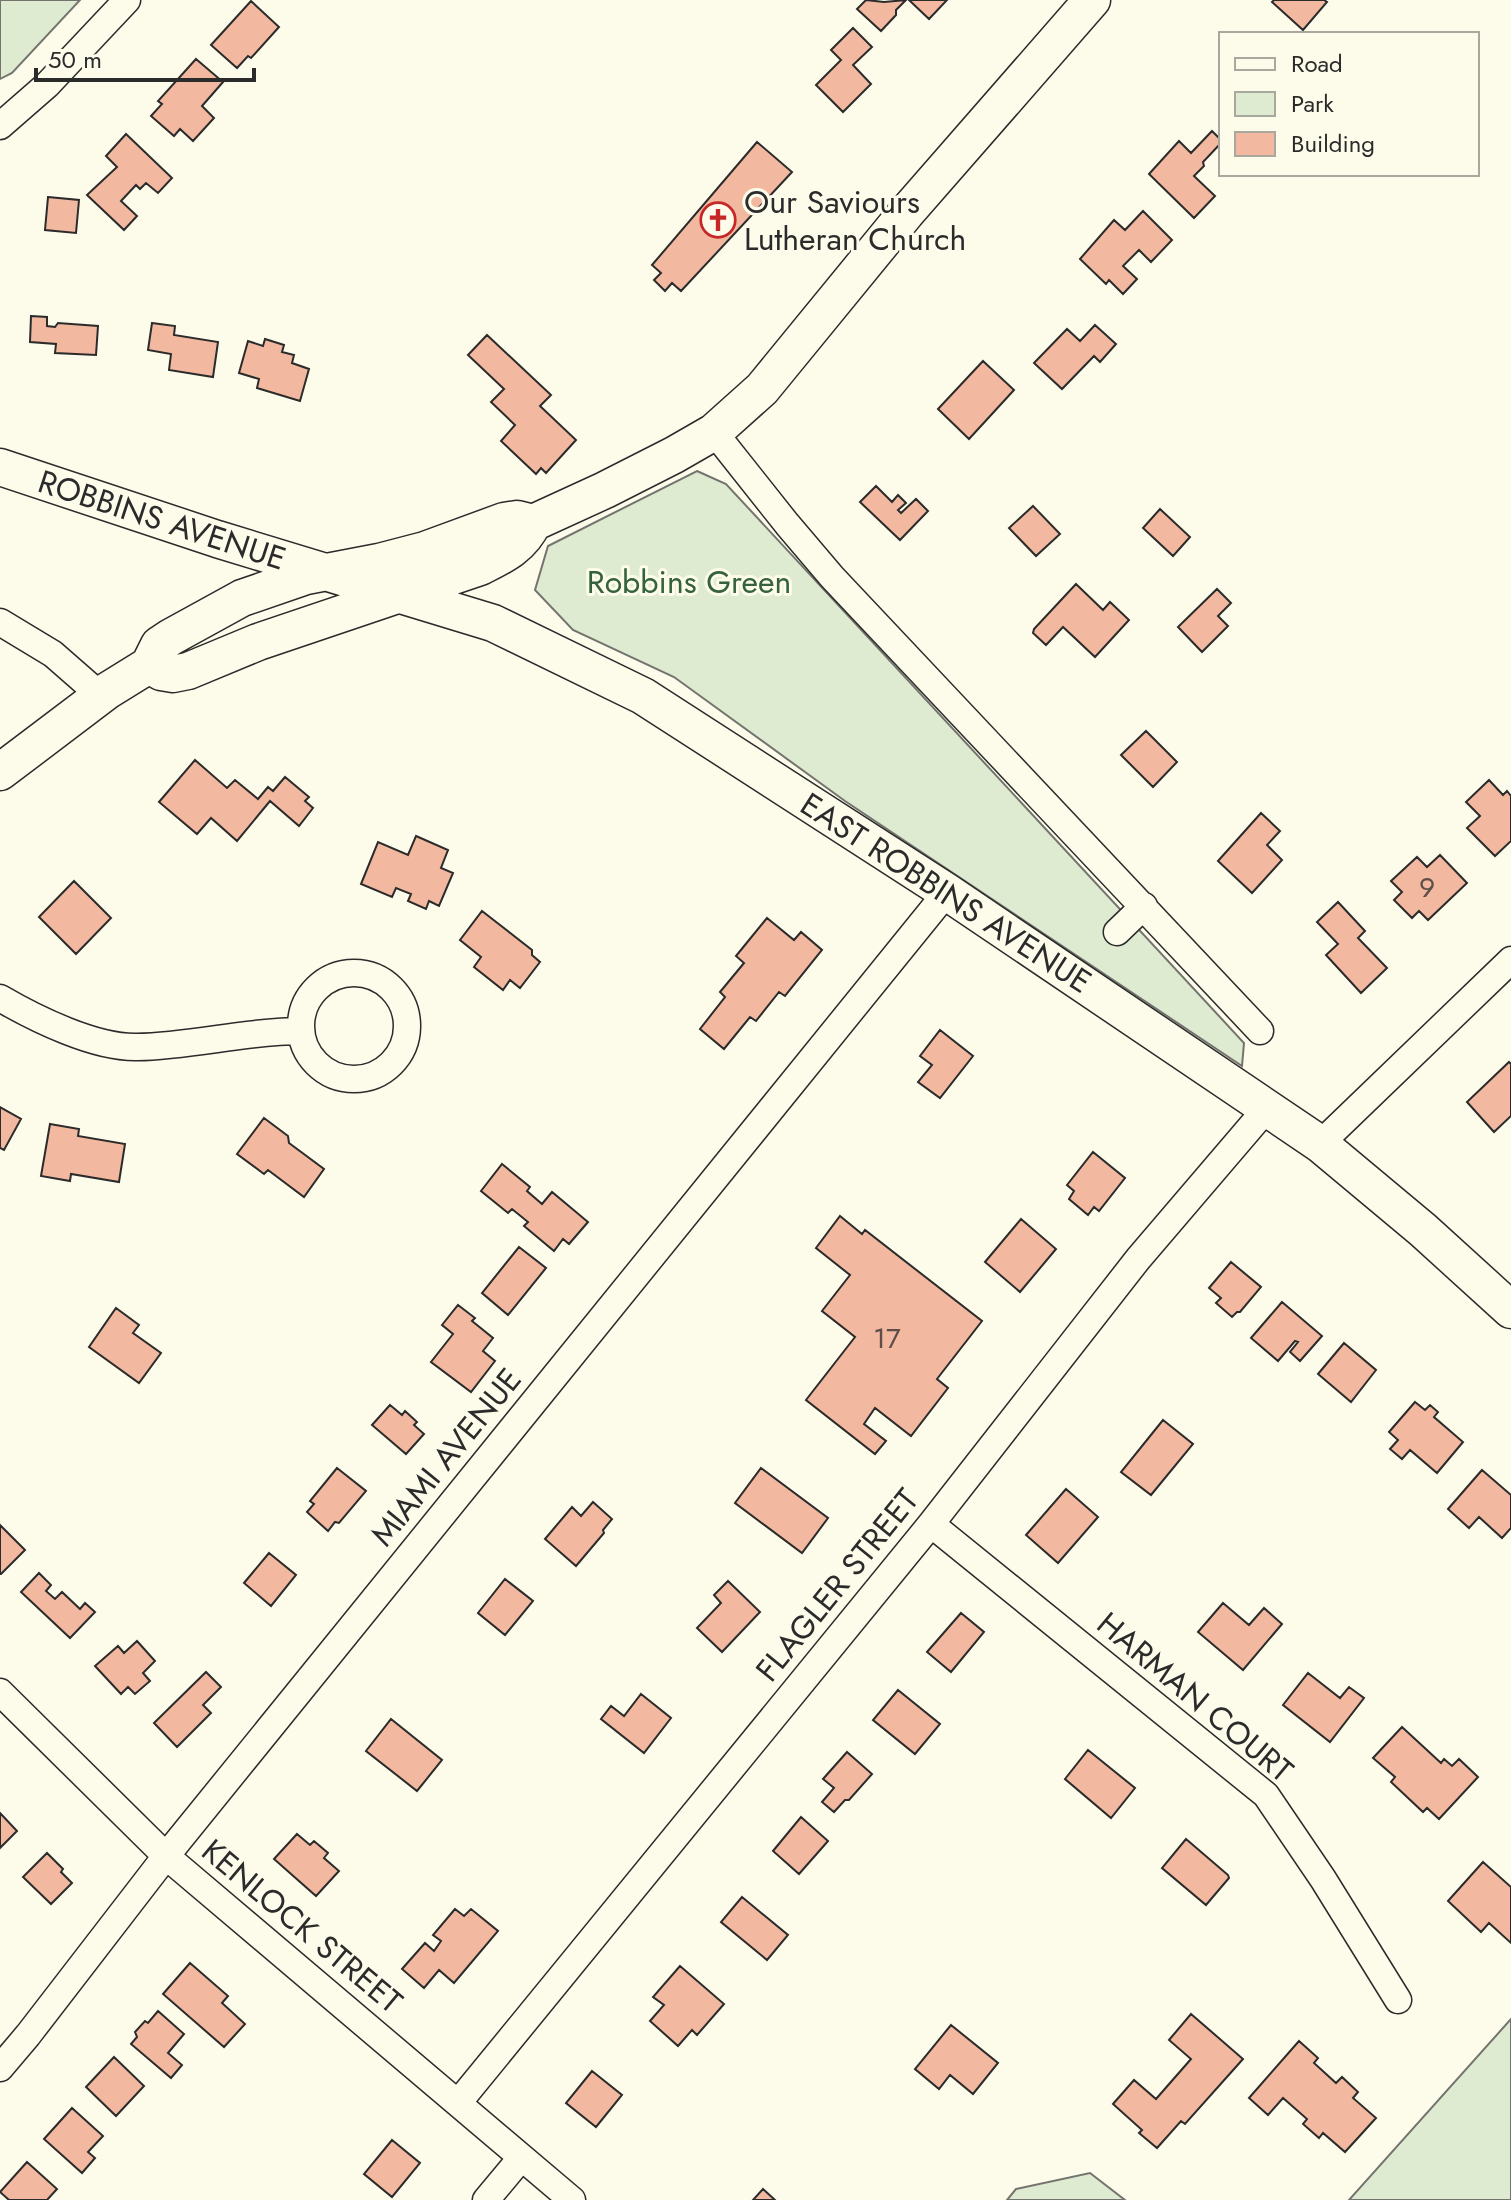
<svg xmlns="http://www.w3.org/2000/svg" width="1511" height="2200" viewBox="0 0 1511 2200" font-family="Jost,sans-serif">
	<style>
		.green { fill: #deebd1; stroke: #74746e; stroke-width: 2 }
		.building { fill: #f2b8a0; stroke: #2b2b2b; stroke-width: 2 }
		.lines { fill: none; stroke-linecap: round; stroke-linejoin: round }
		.street-casing { stroke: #2b2b2b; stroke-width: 29 }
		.secondary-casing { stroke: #2b2b2b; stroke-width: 39 }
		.street { stroke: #fdfbea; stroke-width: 26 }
		.secondary { stroke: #fdfbea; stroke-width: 36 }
		.labels { text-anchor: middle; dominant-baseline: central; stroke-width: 6; stroke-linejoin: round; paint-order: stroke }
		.number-label { font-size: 28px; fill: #5d4e48 }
		.poi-label { font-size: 32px; fill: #2b2b2b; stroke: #fdfbea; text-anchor: start }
		.street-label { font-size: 32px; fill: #2b2b2b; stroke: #fdfbea }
		.park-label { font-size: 32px; fill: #34623c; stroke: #fdfbea }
	</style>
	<rect width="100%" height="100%" fill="#fdfbea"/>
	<path class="green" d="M 0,0 L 80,0 L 12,73 L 0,79 Z
		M 697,471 L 726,484 L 1244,1043 L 1242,1066 L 845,801 L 674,677 L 573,630 L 535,590 L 548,546 Z
		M 1511,2019 L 1511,2200 L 1349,2200 Z
		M 1090,2173 L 1125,2200 L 1007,2200 L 1016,2189 Z"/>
	<path class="building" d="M 866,0 L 884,2 L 906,0 L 896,10 L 896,15 L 881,31 L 857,9 Z
		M 909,0 L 947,0 L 929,19 Z
		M 1274,0 L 1324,0 L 1327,2 L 1303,30 L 1272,2 Z
		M 251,1 L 279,27 L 251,58 L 248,56 L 237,68 L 211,45 Z
		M 853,28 L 872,47 L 853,65 L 871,84 L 843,112 L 816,85 L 841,60 L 831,50 Z
		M 196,59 L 223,82 L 202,106 L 214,118 L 193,141 L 180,129 L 174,136 L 151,116 L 162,104 L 158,101 Z
		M 1212,131 L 1221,140 L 1221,143 L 1203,162 L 1204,166 L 1194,176 L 1215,196 L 1194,218 L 1149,174 L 1179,141 L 1191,153 Z
		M 126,134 L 172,178 L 158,193 L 146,183 L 140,189 L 136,185 L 121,201 L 137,216 L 124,230 L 87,195 L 117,167 L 106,156 Z
		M 757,142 L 792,172 L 681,291 L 672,283 L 665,291 L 654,280 L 661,273 L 652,265 Z
		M 48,197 L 79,200 L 76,233 L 45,230 Z
		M 1143,211 L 1172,240 L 1151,262 L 1139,250 L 1123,266 L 1137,279 L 1123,294 L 1109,280 L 1106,284 L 1080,259 L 1114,220 L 1125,230 Z
		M 31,316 L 47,317 L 47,326 L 55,327 L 58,323 L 98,326 L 96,355 L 55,353 L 56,344 L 30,342 Z
		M 152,323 L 175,326 L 174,335 L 218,342 L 213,377 L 169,370 L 171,354 L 148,350 Z
		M 1095,325 L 1116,344 L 1100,362 L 1094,356 L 1062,389 L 1034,363 L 1067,329 L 1080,341 Z
		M 487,335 L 551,395 L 540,406 L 576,440 L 546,473 L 541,468 L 536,474 L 501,441 L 515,425 L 491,402 L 504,389 L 468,355 Z
		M 265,339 L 284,345 L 282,352 L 294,355 L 292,363 L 309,369 L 300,401 L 257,388 L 259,379 L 239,373 L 248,341 L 263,346 Z
		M 983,361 L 1014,390 L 969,439 L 938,409 Z
		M 876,486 L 892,502 L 898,495 L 906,503 L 898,510 L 901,513 L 916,499 L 928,511 L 900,540 L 860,502 Z
		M 1033,506 L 1060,534 L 1036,556 L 1009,528 Z
		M 1160,509 L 1190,537 L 1173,556 L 1143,528 Z
		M 1076,584 L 1103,610 L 1110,602 L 1129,620 L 1095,657 L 1063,627 L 1046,645 L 1033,633 L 1034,629 Z
		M 1217,589 L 1231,603 L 1218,616 L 1228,626 L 1202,652 L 1178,627 Z
		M 1146,731 L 1177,762 L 1153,787 L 1121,755 Z
		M 195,760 L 227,788 L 235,780 L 258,799 L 268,787 L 273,791 L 285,777 L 309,797 L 305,801 L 313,808 L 299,826 L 270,801 L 237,841 L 211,818 L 197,834 L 159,802 Z
		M 1489,780 L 1503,795 L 1507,791 L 1511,796 L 1511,841 L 1495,856 L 1467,828 L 1480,816 L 1466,802 Z
		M 1261,813 L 1280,831 L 1267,845 L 1282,860 L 1252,893 L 1218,861 Z
		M 416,836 L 448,850 L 441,868 L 453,873 L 439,906 L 429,901 L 426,909 L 408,901 L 411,894 L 396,888 L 392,897 L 361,884 L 378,842 L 408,855 Z
		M 1440,855 L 1467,883 L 1428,920 L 1419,911 L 1412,918 L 1394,900 L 1402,892 L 1391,881 L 1417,857 L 1427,867 Z
		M 74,881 L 111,918 L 76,954 L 39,917 Z
		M 1338,902 L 1365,931 L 1358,938 L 1387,968 L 1361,993 L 1326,955 L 1338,944 L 1317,922 Z
		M 482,911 L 532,950 L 532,955 L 540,962 L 520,988 L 510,980 L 503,990 L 474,967 L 481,957 L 460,940 Z
		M 767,918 L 794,940 L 801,932 L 822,950 L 785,996 L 779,992 L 756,1021 L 750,1017 L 724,1049 L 700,1029 L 725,997 L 720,992 L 744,963 L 736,956 Z
		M 940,1030 L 973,1056 L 940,1098 L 918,1082 L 932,1065 L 920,1056 Z
		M 1509,1062 L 1511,1064 L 1511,1116 L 1494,1132 L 1467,1102 Z
		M 0,1107 L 21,1119 L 4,1150 L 0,1148 Z
		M 264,1118 L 288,1136 L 289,1143 L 324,1169 L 304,1197 L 268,1170 L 264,1174 L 237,1154 Z
		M 50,1124 L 79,1129 L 78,1136 L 125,1144 L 119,1182 L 71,1174 L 70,1181 L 41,1176 Z
		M 1093,1152 L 1125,1178 L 1099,1211 L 1094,1207 L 1088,1215 L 1069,1199 L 1074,1191 L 1067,1185 Z
		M 502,1164 L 530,1187 L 527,1191 L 542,1204 L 552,1192 L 588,1222 L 569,1244 L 563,1239 L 554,1251 L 524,1226 L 528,1222 L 512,1209 L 508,1213 L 481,1191 Z
		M 840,1216 L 862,1234 L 865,1230 L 982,1321 L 937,1379 L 948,1388 L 911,1436 L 875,1408 L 864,1424 L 886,1441 L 875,1454 L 806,1400 L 855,1337 L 822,1311 L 850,1275 L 816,1248 Z
		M 1021,1219 L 1056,1249 L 1020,1292 L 985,1262 Z
		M 519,1247 L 546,1268 L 508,1315 L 482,1293 Z
		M 1231,1262 L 1261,1287 L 1240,1312 L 1237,1312 L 1232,1317 L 1216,1303 L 1221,1298 L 1209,1288 Z
		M 1282,1302 L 1322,1336 L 1300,1361 L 1290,1352 L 1298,1342 L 1295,1341 L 1278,1361 L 1251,1338 Z
		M 458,1305 L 475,1318 L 472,1321 L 493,1338 L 483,1351 L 495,1361 L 471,1392 L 431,1362 L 453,1334 L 442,1325 Z
		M 116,1308 L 139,1325 L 133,1333 L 161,1353 L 139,1383 L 89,1347 Z
		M 1344,1343 L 1376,1370 L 1351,1402 L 1318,1374 Z
		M 1415,1402 L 1425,1410 L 1430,1405 L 1438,1412 L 1434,1417 L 1463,1442 L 1437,1473 L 1410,1450 L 1402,1459 L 1390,1449 L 1398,1440 L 1389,1432 Z
		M 390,1405 L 402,1415 L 405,1411 L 417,1422 L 414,1425 L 424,1434 L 406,1454 L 372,1425 Z
		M 1163,1420 L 1193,1444 L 1151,1495 L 1121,1472 Z
		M 337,1468 L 366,1491 L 339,1523 L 335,1522 L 328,1531 L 307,1512 L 314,1504 L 310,1501 Z
		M 761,1468 L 828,1518 L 802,1553 L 735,1503 Z
		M 1482,1470 L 1511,1495 L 1511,1528 L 1502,1538 L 1479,1517 L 1469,1528 L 1448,1509 Z
		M 1066,1489 L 1098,1517 L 1058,1563 L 1026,1535 Z
		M 593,1502 L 612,1519 L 603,1530 L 604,1533 L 576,1566 L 545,1539 L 572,1507 L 581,1516 Z
		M 0,1525 L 25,1550 L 1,1574 L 0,1574 Z
		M 269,1553 L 296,1575 L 271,1606 L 244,1583 Z
		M 39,1573 L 51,1585 L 46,1591 L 55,1599 L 62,1592 L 80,1609 L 85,1603 L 95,1612 L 70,1638 L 21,1592 Z
		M 505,1579 L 533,1601 L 505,1635 L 478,1613 Z
		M 728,1581 L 760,1612 L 722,1652 L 697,1628 L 721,1603 L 714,1595 Z
		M 1223,1603 L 1249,1625 L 1264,1608 L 1282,1624 L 1243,1670 L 1198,1632 Z
		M 961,1613 L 984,1632 L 951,1672 L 927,1652 Z
		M 137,1641 L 155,1661 L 143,1673 L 150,1681 L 135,1694 L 128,1687 L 121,1694 L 95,1666 L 118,1646 L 124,1653 Z
		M 206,1672 L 221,1687 L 203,1705 L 211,1713 L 177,1747 L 154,1723 Z
		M 1308,1673 L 1340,1698 L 1349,1687 L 1364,1698 L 1330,1742 L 1283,1705 Z
		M 898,1690 L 940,1724 L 915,1754 L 873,1720 Z
		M 641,1694 L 671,1718 L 644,1753 L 601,1719 L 611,1706 L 624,1716 Z
		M 391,1719 L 442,1760 L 417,1791 L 366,1751 Z
		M 1402,1727 L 1441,1763 L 1444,1759 L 1452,1766 L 1459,1759 L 1478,1777 L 1439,1819 L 1427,1808 L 1423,1812 L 1391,1782 L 1395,1777 L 1373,1758 Z
		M 1088,1750 L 1135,1788 L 1111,1818 L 1065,1779 Z
		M 847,1752 L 872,1774 L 849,1800 L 845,1800 L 834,1812 L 822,1802 L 834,1788 L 823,1779 Z
		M 0,1813 L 17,1831 L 0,1848 Z
		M 801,1817 L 828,1841 L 799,1874 L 773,1851 Z
		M 297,1834 L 310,1845 L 314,1841 L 328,1853 L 324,1858 L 339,1871 L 316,1896 L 274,1859 Z
		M 1186,1839 L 1228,1875 L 1229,1878 L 1206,1905 L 1162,1868 Z
		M 47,1853 L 63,1869 L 61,1872 L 72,1883 L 51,1904 L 23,1877 Z
		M 1483,1862 L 1511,1887 L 1511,1943 L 1489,1923 L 1481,1932 L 1448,1901 Z
		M 742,1897 L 788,1935 L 767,1960 L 721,1922 Z
		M 455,1909 L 464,1916 L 471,1909 L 498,1931 L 454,1983 L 439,1970 L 424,1988 L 402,1969 L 425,1943 L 434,1951 L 441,1941 L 433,1935 Z
		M 190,1963 L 228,1996 L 222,2003 L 245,2024 L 224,2047 L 163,1994 Z
		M 680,1966 L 724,2004 L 697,2035 L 692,2030 L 678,2046 L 650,2021 L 664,2005 L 653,1997 Z
		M 158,2011 L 184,2034 L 168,2053 L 182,2065 L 171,2078 L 131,2044 L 137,2037 L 135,2032 L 145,2021 L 148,2023 Z
		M 1191,2014 L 1243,2059 L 1185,2124 L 1181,2121 L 1157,2148 L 1139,2133 L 1142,2130 L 1113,2104 L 1134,2080 L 1156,2099 L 1191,2059 L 1169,2040 Z
		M 951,2025 L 998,2063 L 973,2094 L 950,2075 L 939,2089 L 915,2069 Z
		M 1299,2041 L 1318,2058 L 1314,2063 L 1336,2083 L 1342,2077 L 1358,2092 L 1353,2098 L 1376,2118 L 1345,2152 L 1323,2133 L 1319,2138 L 1303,2124 L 1307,2119 L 1283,2098 L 1268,2115 L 1249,2098 Z
		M 114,2057 L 144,2086 L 116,2116 L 86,2087 Z
		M 592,2071 L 622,2095 L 596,2127 L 566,2103 Z
		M 72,2108 L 103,2136 L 88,2152 L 95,2158 L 82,2173 L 44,2139 Z
		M 392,2140 L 420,2163 L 392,2197 L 364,2174 Z
		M 27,2162 L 57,2189 L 47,2200 L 9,2200 L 0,2192 Z
		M 763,2189 L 775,2200 L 753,2200 Z"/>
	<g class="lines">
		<defs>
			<path id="street" d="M 0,126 L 47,85 L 127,0
				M 714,432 L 787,524 L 832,577 L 1260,1031
				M 0,622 L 53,654 L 101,696
				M 1117,932 L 1144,906
				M301 1026a53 53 0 1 1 106 0a53 53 0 1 1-106 0Z
				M 0,998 C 36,1019 95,1048 137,1047 C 192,1046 246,1031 301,1031
				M 1320,1144 L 1511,960
				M 931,1524 L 1266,1795 L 1323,1879 L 1398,2000
				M 0,1692 L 166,1856 L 572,2200
				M 0,2068 L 28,2035 L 166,1856 L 947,892
				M 458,2103 L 931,1524 L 1138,1259 L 1267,1108
				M 486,2200 L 521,2158"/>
			<path id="secondary" d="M 0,467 L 217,539 L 493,623 L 643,696 L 947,892 L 1320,1144 L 1423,1230 L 1511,1310
				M 533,523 L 605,490 L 674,455 L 714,432 L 762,389 L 906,213 L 1092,0
				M 149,665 L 161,672 L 173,674 L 188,671 L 258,642 L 480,567 C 502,556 522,547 533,523
				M 149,665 L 159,645 L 171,637 L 242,598 L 306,576 L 379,562 L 425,550 L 504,521 L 517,519 L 533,523
				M 0,772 L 107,691 L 149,665"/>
		</defs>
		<use href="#street" class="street-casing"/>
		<use href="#secondary" class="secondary-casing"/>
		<use href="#street" class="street"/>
		<use href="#secondary" class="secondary"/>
	</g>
	<defs>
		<symbol id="church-ring" viewBox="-11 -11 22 22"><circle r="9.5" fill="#fdfbea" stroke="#c62828" stroke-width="1.5"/><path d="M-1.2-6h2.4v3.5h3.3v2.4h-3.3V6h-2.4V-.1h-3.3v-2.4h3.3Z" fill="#c62828"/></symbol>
	</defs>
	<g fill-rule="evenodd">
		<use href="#church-ring" x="698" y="200" width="40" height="40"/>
	</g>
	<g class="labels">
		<g class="number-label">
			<text x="1427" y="887">9</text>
			<text x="887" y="1338">17</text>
		</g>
		<g class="poi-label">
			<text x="744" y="202">Our Saviours<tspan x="744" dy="37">Lutheran Church</tspan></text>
		</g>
		<g class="street-label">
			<text transform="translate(162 520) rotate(18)">ROBBINS AVENUE</text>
			<text transform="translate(946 893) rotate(33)">EAST ROBBINS AVENUE</text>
			<text transform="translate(446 1457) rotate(-51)">MIAMI AVENUE</text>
			<text transform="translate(837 1585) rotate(-51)">FLAGLER STREET</text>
			<text transform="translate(1195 1697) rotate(40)">HARMAN COURT</text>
			<text transform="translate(302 1926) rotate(40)">KENLOCK STREET</text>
		</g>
		<g class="park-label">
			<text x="689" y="582">Robbins Green</text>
		</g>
	</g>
	<rect x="1219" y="32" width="260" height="144" fill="#fdfbea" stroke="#a9a89e" stroke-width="2"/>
	<rect x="1235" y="58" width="40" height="12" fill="#fdfbea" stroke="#a9a89e" stroke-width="2"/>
	<text x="1291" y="72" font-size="24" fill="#2b2b2b">Road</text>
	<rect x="1235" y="92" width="40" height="24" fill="#deebd1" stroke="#a9a89e" stroke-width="2"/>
	<text x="1291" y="112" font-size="24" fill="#2b2b2b">Park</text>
	<rect x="1235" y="132" width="40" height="24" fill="#f2b8a0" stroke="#a9a89e" stroke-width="2"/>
	<text x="1291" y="152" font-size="24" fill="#2b2b2b">Building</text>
	<path d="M36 68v12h218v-12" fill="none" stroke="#2b2b2b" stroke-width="4"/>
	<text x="48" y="68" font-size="24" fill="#2b2b2b" stroke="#fdfbea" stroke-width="6" paint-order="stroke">50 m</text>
</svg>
